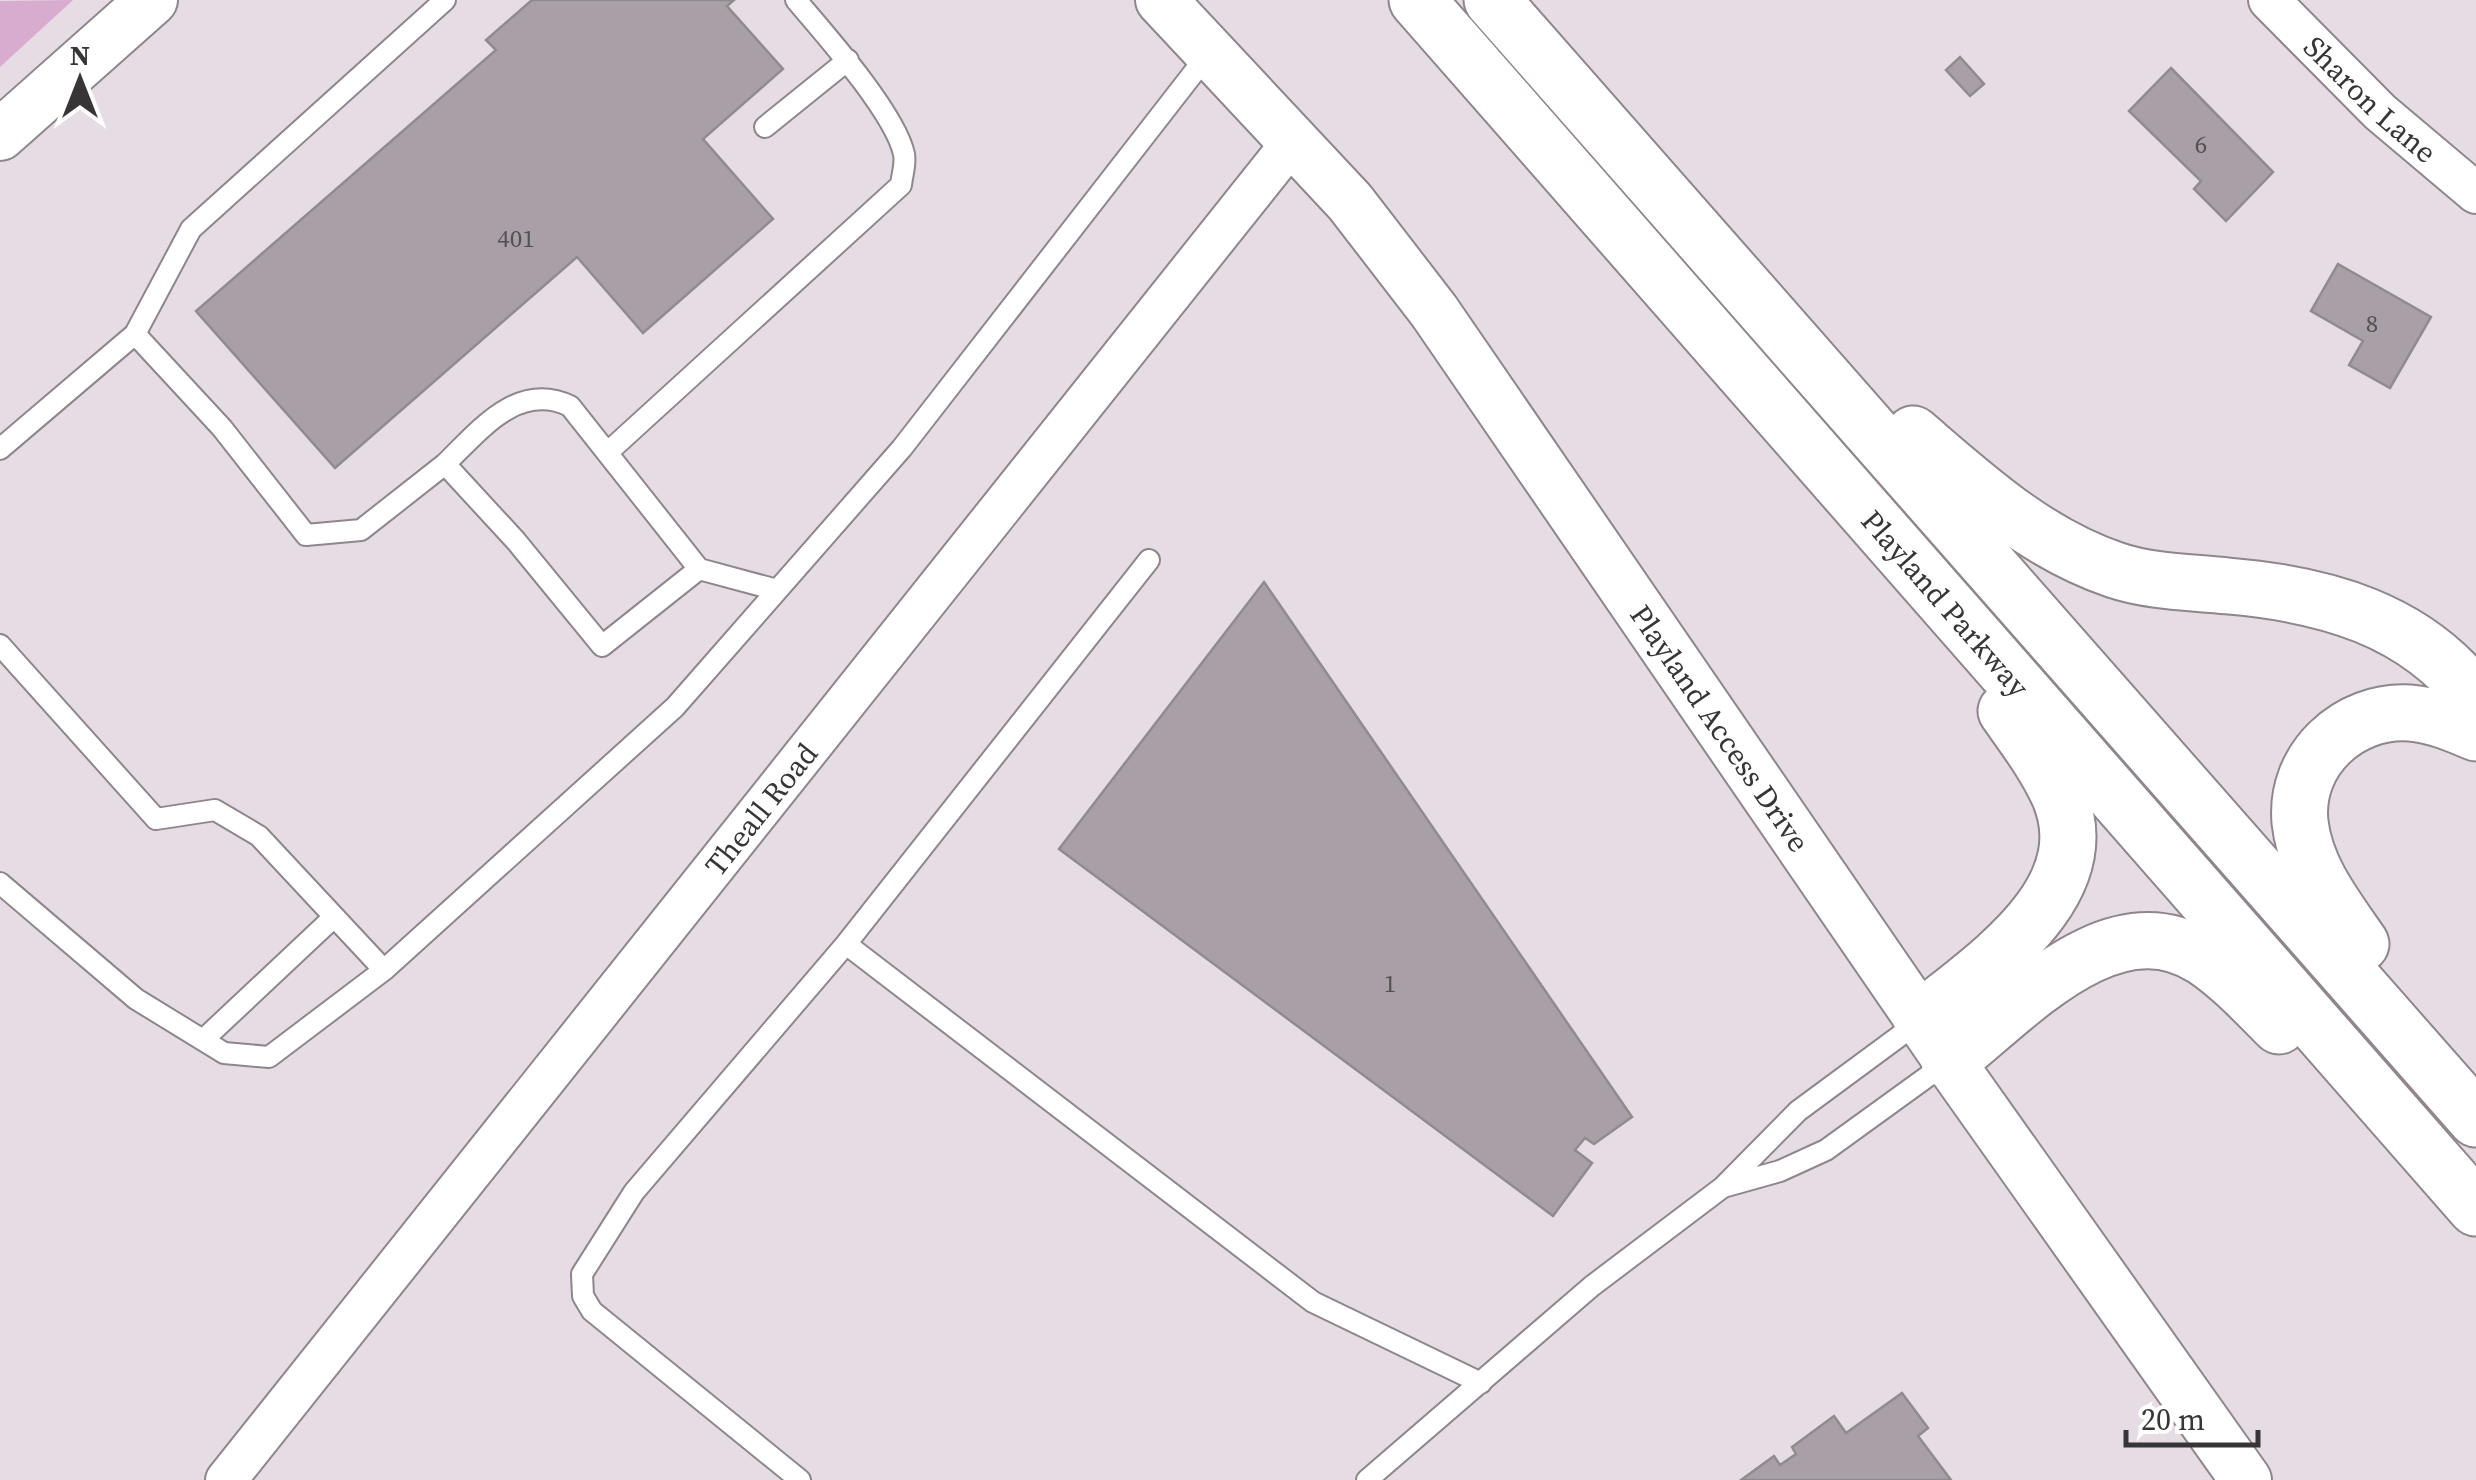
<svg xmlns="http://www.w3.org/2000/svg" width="2476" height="1480" viewBox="0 0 2476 1480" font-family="'Source Serif 4',serif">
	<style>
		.green { fill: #d8acce }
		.building { fill: #a8a0a6; stroke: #918a8f; stroke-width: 2.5 }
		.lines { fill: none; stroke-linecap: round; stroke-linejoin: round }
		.service-casing { stroke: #8e868c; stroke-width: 24 }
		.minor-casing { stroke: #8e868c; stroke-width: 44 }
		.tertiary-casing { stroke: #8e868c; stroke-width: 54 }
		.secondary-casing { stroke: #8e868c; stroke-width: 59 }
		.service { stroke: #fff; stroke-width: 20 }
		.minor { stroke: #fff; stroke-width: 40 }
		.tertiary { stroke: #fff; stroke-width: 50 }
		.secondary { stroke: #fff; stroke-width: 55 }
		.labels { text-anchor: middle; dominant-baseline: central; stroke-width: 9; stroke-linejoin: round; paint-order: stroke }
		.number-label { font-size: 25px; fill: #545053 }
		.street-label { font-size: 30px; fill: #383537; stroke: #fff }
	</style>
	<rect width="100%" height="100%" fill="#e5dde3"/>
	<path class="green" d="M 73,0 L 0,67 L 0,1 Z"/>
	<path class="building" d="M 532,0 L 734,0 L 727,6 L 783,69 L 703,139 L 773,219 L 643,333 L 577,257 L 335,468 L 196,311 L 496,50 L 486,40 Z
		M 1960,57 L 1984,84 L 1970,96 L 1946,70 Z
		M 2171,68 L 2273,172 L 2226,221 L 2194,189 L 2201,181 L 2129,111 Z
		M 2338,264 L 2431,317 L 2390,388 L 2349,365 L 2363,341 L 2311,311 Z
		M 1264,582 L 1632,1117 L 1594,1144 L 1585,1138 L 1575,1150 L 1592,1163 L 1553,1216 L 1059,849 Z
		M 1902,1393 L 1928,1428 L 1918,1436 L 1951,1480 L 1741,1480 L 1774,1456 L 1780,1465 L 1796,1454 L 1792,1447 L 1834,1416 L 1846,1433 Z"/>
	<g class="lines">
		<defs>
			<path id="service" d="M 765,127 L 848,60
				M 135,334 L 191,229 L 445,0
				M 0,449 L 135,334 L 222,428 L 306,535 L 361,530 L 445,464 L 516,541 L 602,646 L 699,569
				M 607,453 L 901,185 C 902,175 906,164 904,154 C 895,113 825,34 796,0
				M 445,464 C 480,430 518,381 570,406 L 699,569 L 777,590
				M 0,645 L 156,819 L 215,810 L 259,836 L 384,970
				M 0,883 L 136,999 L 224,1053 L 269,1057 L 384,970 L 675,707 L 902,448 L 1209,53
				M 846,944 L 1313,1302 L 1481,1383
				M 1920,1021 L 1798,1111 L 1723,1187 L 1780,1171 L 1826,1150 L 1949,1061
				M 203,1040 L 334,917
				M 800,1480 L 592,1311 L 583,1296 L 582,1274 L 634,1192 L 846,944 L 1149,560
				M 1367,1480 L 1592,1286 L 1723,1187"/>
			<g id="minor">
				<path id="s1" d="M 2269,0 L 2380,112 L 2476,193"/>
				<path id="s2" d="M 226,1480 L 1294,140"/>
			</g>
			<g id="tertiary">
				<path id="s3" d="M 1161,0 L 1350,202 L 1434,311 L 1949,1061 L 2246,1480"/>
				<path d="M 0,135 L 152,0"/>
			</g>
			<g id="secondary">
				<path id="s4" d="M 1417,0 L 2476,1208"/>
				<path d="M 1492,0 L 2476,1119"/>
				<path d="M 1913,434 C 1976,488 2035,543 2115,570 C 2150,582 2190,582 2228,586 C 2324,594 2416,619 2476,699"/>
				<path d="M 2361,944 C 2335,906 2305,869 2300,822 C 2294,760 2348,709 2410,713 C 2434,715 2455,724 2476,733"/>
				<path d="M 1921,1019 C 1984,967 2101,893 2059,795 C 2045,764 2025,738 2006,711"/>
				<path d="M 1949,1061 C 2016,1009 2112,898 2204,958 C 2232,977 2255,1002 2279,1026"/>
			</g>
		</defs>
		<use href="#service" class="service-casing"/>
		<use href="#minor" class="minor-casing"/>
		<use href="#tertiary" class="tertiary-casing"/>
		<use href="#secondary" class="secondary-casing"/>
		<use href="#service" class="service"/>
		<use href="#minor" class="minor"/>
		<use href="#tertiary" class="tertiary"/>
		<use href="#secondary" class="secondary"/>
	</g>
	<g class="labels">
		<g class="number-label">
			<text x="2201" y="144">6</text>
			<text x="516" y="238">401</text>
			<text x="2372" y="323">8</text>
			<text x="1390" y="983">1</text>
		</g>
		<g class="street-label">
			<text stroke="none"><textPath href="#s1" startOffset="142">Sharon Lane</textPath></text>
			<text stroke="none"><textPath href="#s4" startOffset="802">Playland Parkway</textPath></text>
			<text stroke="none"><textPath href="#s3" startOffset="920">Playland Access Drive</textPath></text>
			<text stroke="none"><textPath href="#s2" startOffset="858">Theall Road</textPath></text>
		</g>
	</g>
	<g transform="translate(80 80)" stroke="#ffffff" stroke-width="8" paint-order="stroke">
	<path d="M0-8L18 38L0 25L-18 38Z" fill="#383537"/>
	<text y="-15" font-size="28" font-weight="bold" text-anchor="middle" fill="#383537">N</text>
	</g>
	<path d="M2126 1430v15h132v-15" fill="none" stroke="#383537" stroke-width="5"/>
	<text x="2141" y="1430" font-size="30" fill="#383537" stroke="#ffffff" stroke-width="8" paint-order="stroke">20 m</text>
</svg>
